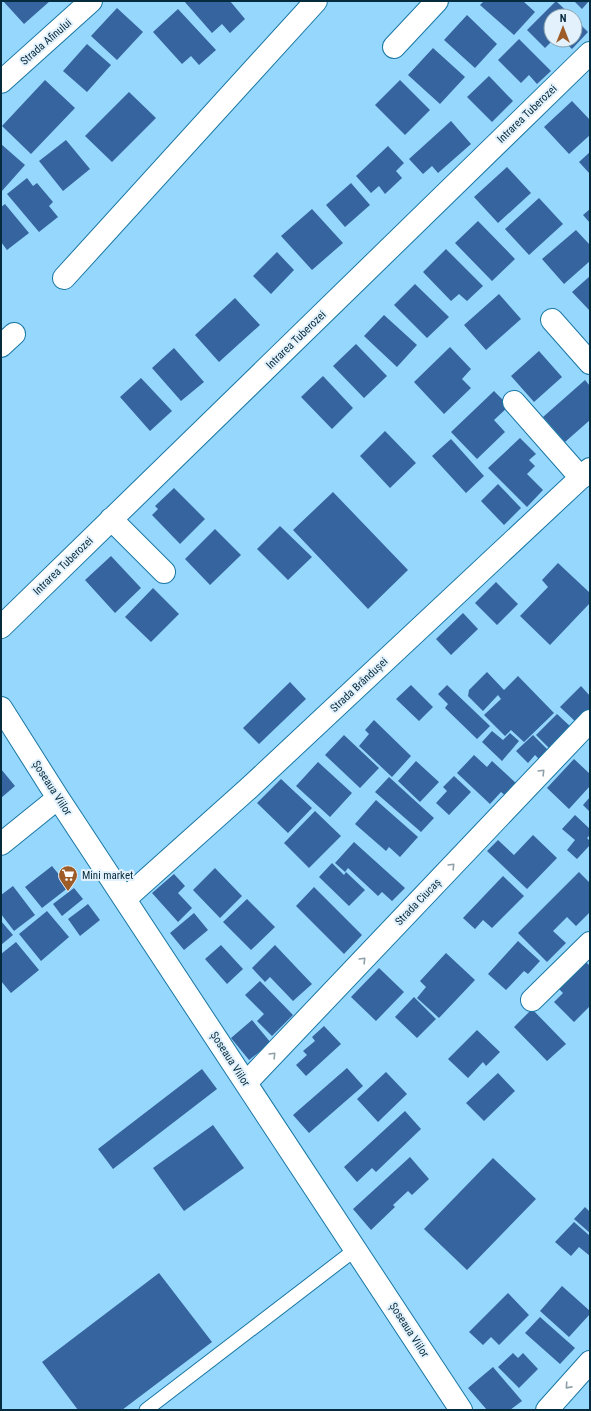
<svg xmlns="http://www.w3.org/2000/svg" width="591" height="1411" viewBox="0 0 591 1411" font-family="'Roboto Condensed',sans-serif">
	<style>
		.building { fill: #36649e }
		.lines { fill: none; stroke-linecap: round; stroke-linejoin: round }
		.service-casing { stroke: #1977a3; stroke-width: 15 }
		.minor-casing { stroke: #1977a3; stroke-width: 24 }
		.service { stroke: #fff; stroke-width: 13 }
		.minor { stroke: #fff; stroke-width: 22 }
		.oneway { stroke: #8ea0a8 }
		.labels { text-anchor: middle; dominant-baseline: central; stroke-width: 4; stroke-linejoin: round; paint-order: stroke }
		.street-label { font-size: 11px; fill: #052b3e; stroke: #e2f1fb }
		.poi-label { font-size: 11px; fill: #052b3e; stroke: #e2f1fb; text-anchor: start }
	</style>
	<rect width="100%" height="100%" fill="#96d7fe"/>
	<path class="building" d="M 3,1 L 50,1 L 24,24 Z
		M 184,1 L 230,1 L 245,19 L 230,33 L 222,24 L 212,33 Z
		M 484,1 L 523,1 L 535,12 L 514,35 L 480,5 Z
		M 556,1 L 572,16 L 551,16 L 551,40 L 553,40 L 545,48 L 527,30 Z
		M 574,1 L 589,1 L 582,9 Z
		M 117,8 L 143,32 L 117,60 L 91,36 Z
		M 178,9 L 216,50 L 199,65 L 191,56 L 182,64 L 153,32 Z
		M 467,15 L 497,44 L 475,68 L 444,40 Z
		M 575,19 L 588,32 L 572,49 L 563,40 L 575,40 Z
		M 519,39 L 551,71 L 537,84 L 529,75 L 521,83 L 498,60 Z
		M 87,44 L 111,65 L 87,92 L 63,71 Z
		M 433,48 L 465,77 L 440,104 L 408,75 Z
		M 489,76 L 513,101 L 492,122 L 467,97 Z
		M 45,80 L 75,108 L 31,154 L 2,126 Z
		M 400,80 L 430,110 L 405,135 L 375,105 Z
		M 129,92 L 156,118 L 112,162 L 85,136 Z
		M 572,101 L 590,120 L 590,135 L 569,154 L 544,127 Z
		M 451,121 L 471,144 L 438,173 L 432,166 L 423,174 L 409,159 Z
		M 66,140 L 90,169 L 63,191 L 39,161 Z
		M 1,144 L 25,165 L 2,191 L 1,190 Z
		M 388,146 L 404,163 L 396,171 L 402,178 L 385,194 L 379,186 L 371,193 L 356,176 Z
		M 590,152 L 590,174 L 579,162 Z
		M 507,167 L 531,193 L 498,223 L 474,197 Z
		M 27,178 L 33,186 L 37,183 L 53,202 L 49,206 L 58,217 L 39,232 L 7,194 Z
		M 351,183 L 370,205 L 345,227 L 326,205 Z
		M 539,198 L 563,224 L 529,255 L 505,229 Z
		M 5,204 L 29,233 L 7,250 L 1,242 L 1,207 Z
		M 312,209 L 343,243 L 312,270 L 281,236 Z
		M 590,209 L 590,223 L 583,215 Z
		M 478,221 L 515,259 L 492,281 L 455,243 Z
		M 576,230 L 590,245 L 590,261 L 564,284 L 542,259 Z
		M 446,249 L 483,286 L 467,301 L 459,294 L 451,301 L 423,272 Z
		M 277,252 L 294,270 L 271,294 L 253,276 Z
		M 590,276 L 590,311 L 572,292 Z
		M 415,284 L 449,317 L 427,338 L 394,305 Z
		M 499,294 L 521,319 L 486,350 L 464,325 Z
		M 235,298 L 260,325 L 219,362 L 195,335 Z
		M 384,315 L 417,345 L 397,367 L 364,336 Z
		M 356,344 L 387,376 L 364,398 L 333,366 Z
		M 450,347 L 471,369 L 462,379 L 471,388 L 444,414 L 414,382 Z
		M 174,348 L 204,382 L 181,401 L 152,368 Z
		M 539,351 L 562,377 L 534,402 L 511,376 Z
		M 323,376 L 353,408 L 332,429 L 301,397 Z
		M 141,378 L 172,411 L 150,431 L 120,397 Z
		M 585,380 L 590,386 L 590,420 L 565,442 L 543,417 Z
		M 494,391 L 509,406 L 494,420 L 505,432 L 477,459 L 451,432 Z
		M 385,431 L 416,463 L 390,488 L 360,456 Z
		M 520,438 L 536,454 L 529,460 L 535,466 L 527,474 L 543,490 L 527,507 L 488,468 Z
		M 451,439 L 484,476 L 466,493 L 432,456 Z
		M 498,484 L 521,508 L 504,525 L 481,501 Z
		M 174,488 L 205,519 L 180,544 L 152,515 L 158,509 L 155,506 Z
		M 333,492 L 408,570 L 368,609 L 293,530 Z
		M 280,526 L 312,557 L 288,580 L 257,549 Z
		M 215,529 L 241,555 L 210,585 L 185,559 Z
		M 111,556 L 141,588 L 115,613 L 85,580 Z
		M 558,563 L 590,593 L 590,603 L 550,645 L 520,616 L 548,587 L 542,580 Z
		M 496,582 L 518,604 L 497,625 L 475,603 Z
		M 153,588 L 179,614 L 151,642 L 125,617 Z
		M 463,613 L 478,629 L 451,655 L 436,639 Z
		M 487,672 L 504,690 L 518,676 L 554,713 L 524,742 L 511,730 L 505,736 L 484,715 L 501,699 L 498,695 L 483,711 L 468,696 L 469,690 Z
		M 290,682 L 306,699 L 259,744 L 243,728 Z
		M 411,685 L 433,707 L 419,721 L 396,699 Z
		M 447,685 L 490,726 L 477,739 L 445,708 L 448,704 L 438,694 Z
		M 581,686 L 590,696 L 590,712 L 578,724 L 560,707 Z
		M 557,714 L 572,728 L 550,749 L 536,735 Z
		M 374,720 L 411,756 L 392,777 L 359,746 L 369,734 L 365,730 Z
		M 492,731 L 503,740 L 510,733 L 519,741 L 502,761 L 482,742 Z
		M 344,735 L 379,768 L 360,788 L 325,755 Z
		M 533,735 L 549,751 L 540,760 L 535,755 L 528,763 L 516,751 Z
		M 474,755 L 487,767 L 492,761 L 517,784 L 506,796 L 501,792 L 490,804 L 457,773 Z
		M 574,759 L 590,774 L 590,786 L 569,809 L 547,788 Z
		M 416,761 L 439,782 L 420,802 L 398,781 Z
		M 318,762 L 352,793 L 330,817 L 296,786 Z
		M 1,769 L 15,786 L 1,798 Z
		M 454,776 L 471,792 L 449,815 L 436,803 L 447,791 L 443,787 Z
		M 389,777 L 434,818 L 421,832 L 375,792 Z
		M 281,779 L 312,808 L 288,833 L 257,803 Z
		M 590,797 L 590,812 L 583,805 Z
		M 376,800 L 418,837 L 400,857 L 389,847 L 386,851 L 355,824 Z
		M 315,811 L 341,836 L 309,868 L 284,843 Z
		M 575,815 L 590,829 L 590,835 L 587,838 L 590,841 L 590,845 L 577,859 L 567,850 L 575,840 L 562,829 Z
		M 533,835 L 557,858 L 527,889 L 487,851 L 498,840 L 514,855 Z
		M 354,842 L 405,888 L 392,901 L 382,892 L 378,896 L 348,868 L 345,872 L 335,863 Z
		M 332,863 L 344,875 L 346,872 L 365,890 L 349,906 L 319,877 Z
		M 52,866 L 69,887 L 42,908 L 25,887 Z
		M 215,868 L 242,896 L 220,918 L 193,890 Z
		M 579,872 L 590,883 L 590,914 L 589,913 L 576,926 L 567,917 L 553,931 L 566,943 L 547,962 L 518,933 Z
		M 174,874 L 185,886 L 178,893 L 192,908 L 178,922 L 152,893 Z
		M 503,876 L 524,896 L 492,928 L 483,920 L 475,929 L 463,918 Z
		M 13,886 L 35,915 L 14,931 L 1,914 L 1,895 Z
		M 314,887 L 362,935 L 344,954 L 296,906 Z
		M 74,888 L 83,899 L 62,916 L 53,904 Z
		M 247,899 L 275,927 L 251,950 L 223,922 Z
		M 88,904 L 100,920 L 80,936 L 68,919 Z
		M 47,911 L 69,937 L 41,961 L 19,934 Z
		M 194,913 L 208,930 L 184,950 L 170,933 Z
		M 1,921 L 13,935 L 1,945 Z
		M 518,941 L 540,961 L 528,974 L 524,971 L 506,990 L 488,974 Z
		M 16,942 L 39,970 L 11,993 L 1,981 L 1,954 Z
		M 221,945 L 243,969 L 227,984 L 205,959 Z
		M 275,945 L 312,984 L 293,1001 L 270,977 L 265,982 L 252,968 Z
		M 446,953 L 475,980 L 439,1018 L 417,998 L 426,987 L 420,981 Z
		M 585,961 L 590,966 L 590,1006 L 574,1022 L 554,1002 L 563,993 L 558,988 Z
		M 379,968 L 404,992 L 376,1021 L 351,997 Z
		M 260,981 L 293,1015 L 272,1036 L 257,1021 L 264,1014 L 245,995 Z
		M 414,997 L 436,1019 L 417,1038 L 395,1017 Z
		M 532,1009 L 566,1044 L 547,1061 L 514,1027 Z
		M 252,1020 L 271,1043 L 249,1060 L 231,1038 Z
		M 324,1026 L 341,1044 L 306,1076 L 296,1065 L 307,1055 L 303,1051 L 315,1041 L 312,1037 Z
		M 477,1030 L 500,1052 L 486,1066 L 483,1062 L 468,1078 L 448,1059 Z
		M 347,1068 L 363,1086 L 309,1133 L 293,1115 Z
		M 202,1069 L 217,1089 L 113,1169 L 98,1149 Z
		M 386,1072 L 407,1094 L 378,1122 L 357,1099 Z
		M 498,1073 L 515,1091 L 484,1121 L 466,1103 Z
		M 405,1111 L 421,1129 L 376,1172 L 372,1168 L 357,1182 L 344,1167 Z
		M 213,1125 L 244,1168 L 184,1211 L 153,1168 Z
		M 410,1157 L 429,1179 L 412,1195 L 408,1191 L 393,1205 L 395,1207 L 371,1230 L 353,1209 Z
		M 493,1158 L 536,1199 L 467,1270 L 424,1229 Z
		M 585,1207 L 590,1212 L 590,1233 L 574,1219 Z
		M 574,1222 L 590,1236 L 590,1256 L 579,1247 L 571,1256 L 555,1242 Z
		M 159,1273 L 212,1342 L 122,1410 L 78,1410 L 42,1362 Z
		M 562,1286 L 590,1311 L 590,1314 L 569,1337 L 540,1311 Z
		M 508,1293 L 529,1315 L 499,1345 L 491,1337 L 483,1345 L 469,1332 Z
		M 540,1317 L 575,1348 L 560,1364 L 525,1333 Z
		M 513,1353 L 518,1358 L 523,1353 L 538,1369 L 519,1388 L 498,1367 Z
		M 493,1367 L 522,1401 L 510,1410 L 487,1410 L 468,1388 Z"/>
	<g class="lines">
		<defs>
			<path id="service" d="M 146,1410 L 356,1249"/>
			<path id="minor" d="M 394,47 L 437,1
				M 1,82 L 91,1
				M 64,278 L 316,1
				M 552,320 L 590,363
				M 1,346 L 14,334
				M 514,402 L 581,478
				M 111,519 L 164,572
				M 1,627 L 590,53
				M 1,708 L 58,798 L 461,1410
				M 1,844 L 58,798
				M 125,899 L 249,788 L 590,469
				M 532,1000 L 590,943
				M 246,1083 L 590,721
				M 547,1410 L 590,1362"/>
		</defs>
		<use href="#service" class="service-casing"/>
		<use href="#minor" class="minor-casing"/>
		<use href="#service" class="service"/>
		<use href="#minor" class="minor"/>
	</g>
	<defs><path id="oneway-chevron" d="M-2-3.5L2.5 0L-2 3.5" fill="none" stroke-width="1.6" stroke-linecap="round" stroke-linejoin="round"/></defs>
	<g class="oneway">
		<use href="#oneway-chevron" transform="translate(542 772) rotate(-46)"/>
		<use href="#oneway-chevron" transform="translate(452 866) rotate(-46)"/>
		<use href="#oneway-chevron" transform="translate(363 960) rotate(-46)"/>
		<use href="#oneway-chevron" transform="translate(273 1055) rotate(-46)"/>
		<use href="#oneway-chevron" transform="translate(568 1386) rotate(132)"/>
	</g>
	<defs>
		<symbol id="supermarket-pin" viewBox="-11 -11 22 30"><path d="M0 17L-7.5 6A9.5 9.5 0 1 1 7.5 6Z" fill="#9e5c29" stroke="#e2f1fb"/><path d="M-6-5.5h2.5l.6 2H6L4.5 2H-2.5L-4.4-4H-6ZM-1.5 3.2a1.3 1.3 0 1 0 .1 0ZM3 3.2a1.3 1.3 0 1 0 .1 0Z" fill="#fff"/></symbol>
	</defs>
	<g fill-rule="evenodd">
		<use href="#supermarket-pin" x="57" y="864" width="22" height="30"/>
	</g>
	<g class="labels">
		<g class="street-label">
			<text transform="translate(46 42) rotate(-41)">Strada Afinului</text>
			<text transform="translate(527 114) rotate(-44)">Intrarea Tuberozei</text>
			<text transform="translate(296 340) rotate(-44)">Intrarea Tuberozei</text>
			<text transform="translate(63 566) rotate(-44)">Intrarea Tuberozei</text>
			<text transform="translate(359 685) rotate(-43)">Strada Brândușei</text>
			<text transform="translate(52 788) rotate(57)">Șoseaua Viilor</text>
			<text transform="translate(418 902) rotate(-46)">Strada Ciucaș</text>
			<text transform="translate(230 1059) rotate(57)">Șoseaua Viilor</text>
			<text transform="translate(409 1330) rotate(57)">Șoseaua Viilor</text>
		</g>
		<g class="poi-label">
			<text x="82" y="875">Mini market</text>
		</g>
	</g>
	<rect width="591" height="1411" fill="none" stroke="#052b3e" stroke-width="4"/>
	<g transform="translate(563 28)"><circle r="19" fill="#e2f1fb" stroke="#8aa2af"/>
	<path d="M0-3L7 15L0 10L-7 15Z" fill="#9e5c29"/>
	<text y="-6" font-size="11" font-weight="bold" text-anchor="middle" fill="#052b3e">N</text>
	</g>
</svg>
